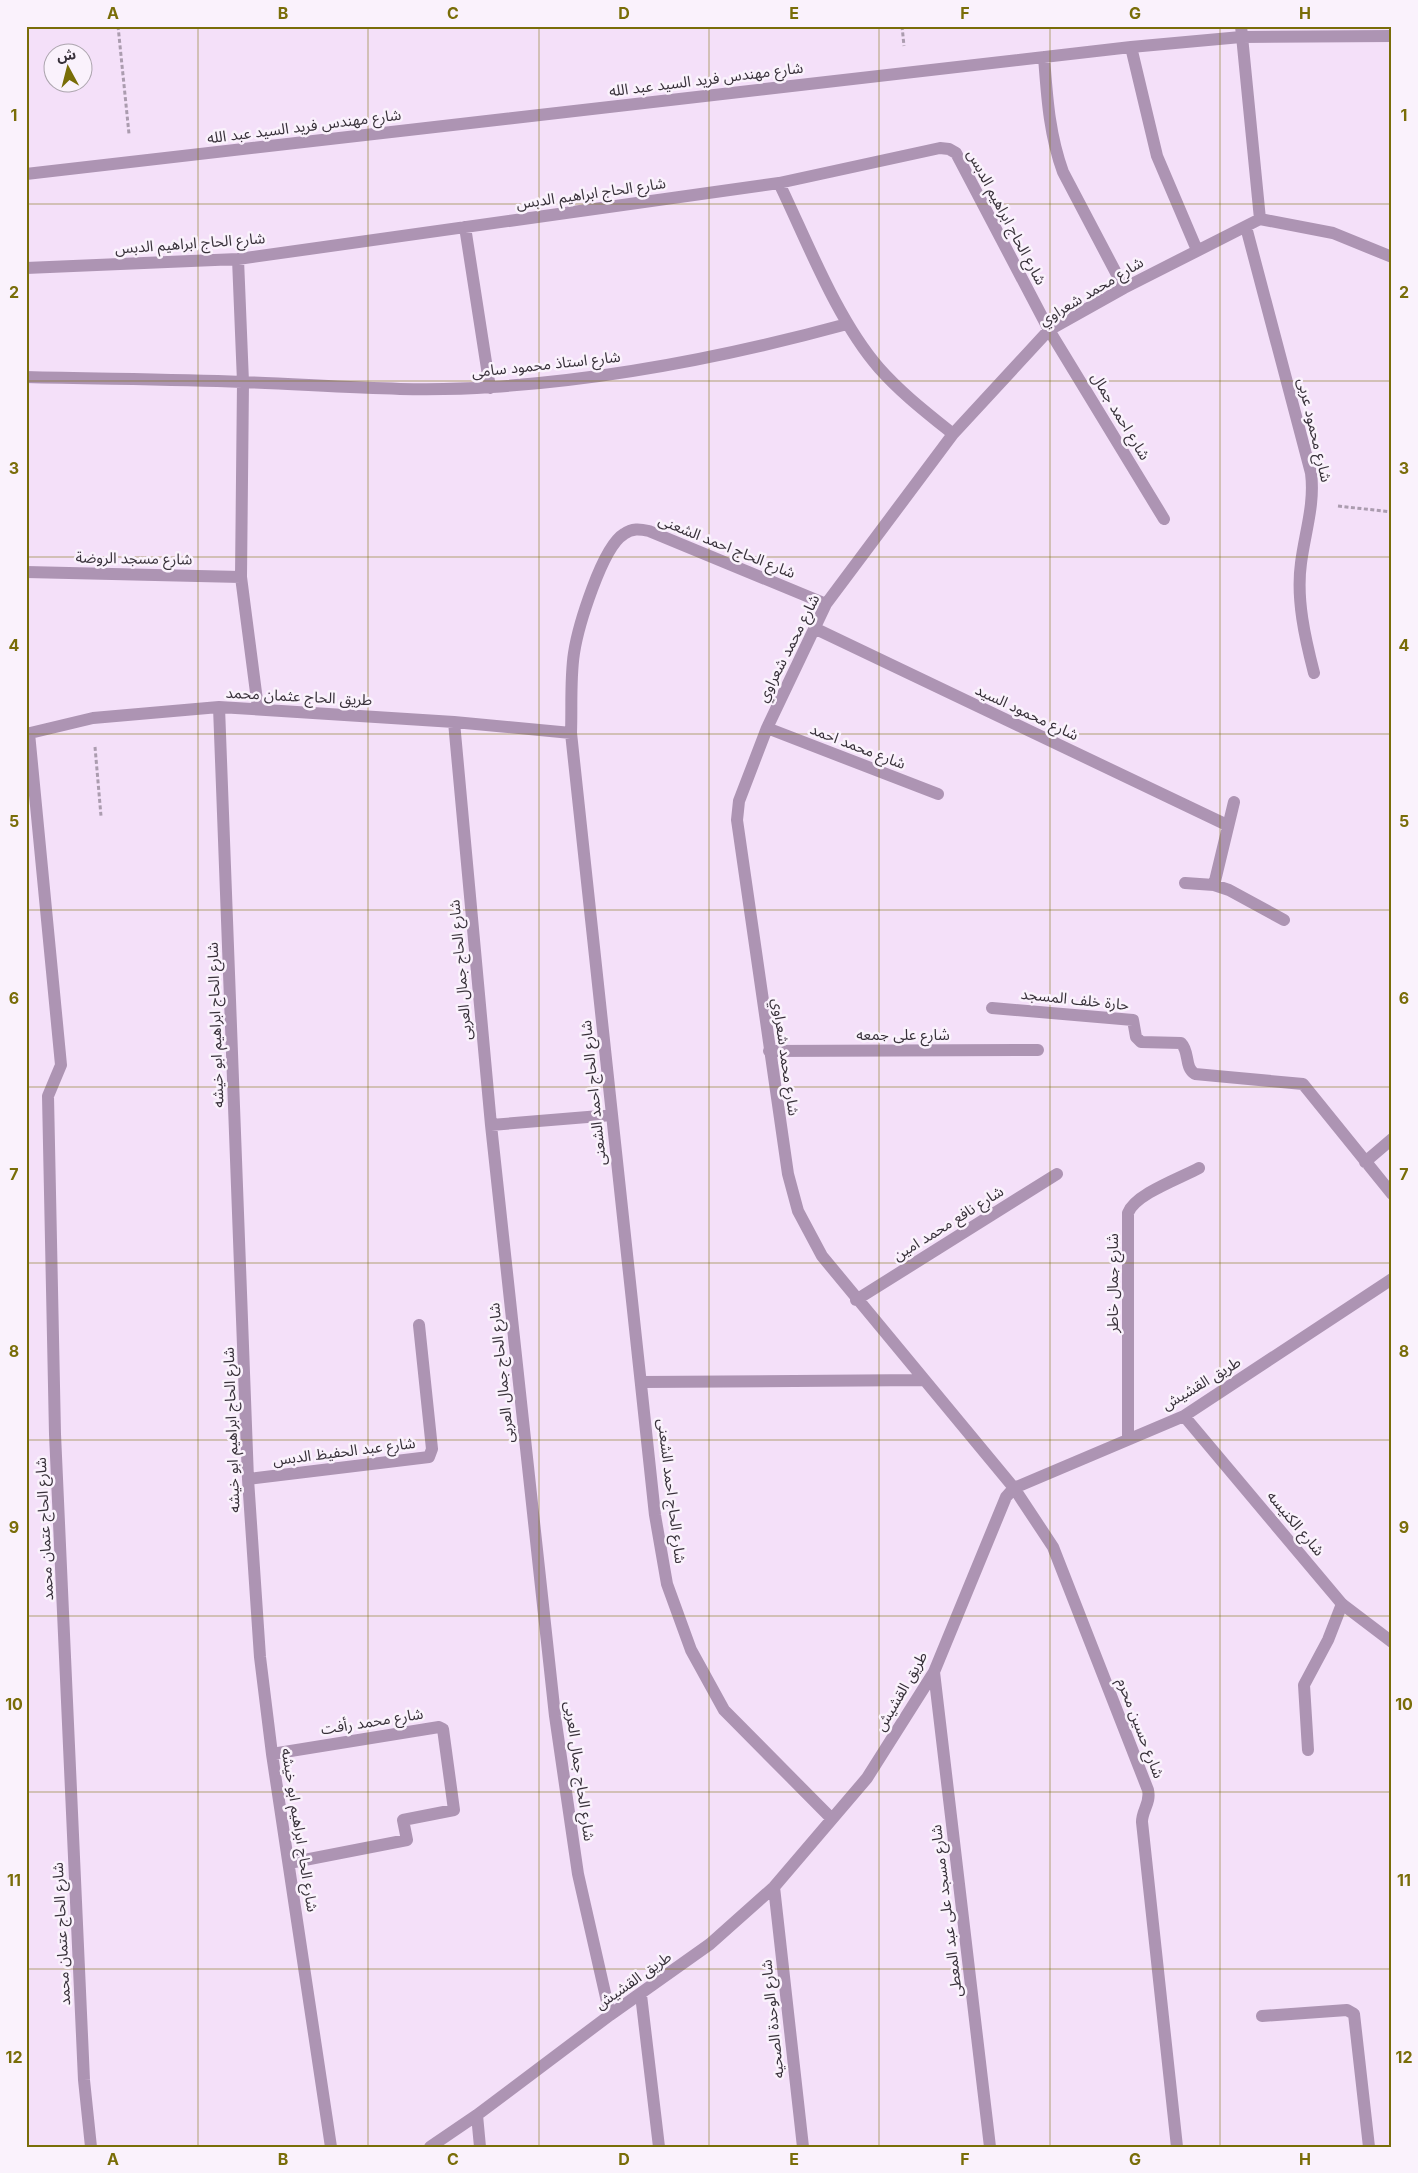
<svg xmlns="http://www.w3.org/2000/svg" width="1418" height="2173" viewBox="0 0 1418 2173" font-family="Inter,'Noto Sans Arabic',sans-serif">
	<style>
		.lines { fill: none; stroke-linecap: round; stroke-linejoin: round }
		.path { stroke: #ab9caf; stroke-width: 3; stroke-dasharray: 4 2.5; stroke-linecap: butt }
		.service { stroke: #ad94b3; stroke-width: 12 }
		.minor { stroke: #ad94b3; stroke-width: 12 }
		.grid { fill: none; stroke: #796d08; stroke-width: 1; stroke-opacity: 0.55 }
		.labels { text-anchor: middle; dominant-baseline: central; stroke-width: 5; stroke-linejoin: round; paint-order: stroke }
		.street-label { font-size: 15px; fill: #38313a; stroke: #faf2fc }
		.neatline { fill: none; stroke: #796d08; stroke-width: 2 }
		.grid-label { font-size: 16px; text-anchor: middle; font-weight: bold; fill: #796d08 }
	</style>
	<rect width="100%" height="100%" fill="#f4e0f9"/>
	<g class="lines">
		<path class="path" d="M 118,26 L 129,134
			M 902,26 L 904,46
			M 1338,506 L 1392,512
			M 95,747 L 101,816"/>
		<path class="service" d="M 1308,1750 L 1304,1685 L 1328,1640 L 1342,1604"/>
		<path class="minor" d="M 1241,26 L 1260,219
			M 1131,47 L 1157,156 L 1197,250
			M 1044,57 C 1047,96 1049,134 1063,172 L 1124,288
			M 26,174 L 1131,47 L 1241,37 L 1392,36
			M 779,183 C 807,241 837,320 879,368 C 901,393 927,413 953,434
			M 465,227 L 490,388
			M 1246,227 L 1311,473 C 1315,504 1305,532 1301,563 C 1296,599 1305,638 1314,673
			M 238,259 L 243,382 L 241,577 L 258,708
			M 26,268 L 238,259 L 779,183 L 940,148 L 949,149 L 956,153 L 1049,330 L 1164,519
			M 26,377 C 98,379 170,379 242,382 C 326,385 408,393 492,387 C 613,379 730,356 847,324
			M 26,572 L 241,577
			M 826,604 L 649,531 C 640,529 632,528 624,534 C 602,547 578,627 574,653 C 570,679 572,707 571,733 L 655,1515 L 667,1584 L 691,1650 L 724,1710 L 832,1819
			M 814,628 L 1227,825
			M 219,707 L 248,1479 L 260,1657 L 272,1754 L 331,2147
			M 454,722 L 491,1125 L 555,1716 L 578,1874 L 610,2015
			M 767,728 L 938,794
			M 29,733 L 61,1065 L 48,1096 L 55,1434 L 84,2080 L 91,2147
			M 26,734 L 93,718 L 219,707 L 454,722 L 571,733
			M 1185,883 L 1214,885 L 1229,890 L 1284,920
			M 1214,885 L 1234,802
			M 992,1008 L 1133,1020 L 1136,1037 L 1141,1042 L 1181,1043 C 1190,1052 1184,1067 1195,1074 L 1303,1084 L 1392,1194
			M 769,1051 L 1038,1050
			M 491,1125 L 612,1115
			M 1365,1162 L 1392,1139
			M 856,1300 L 1057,1174
			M 642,1382 L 923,1380
			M 1184,1416 L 1342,1604 L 1392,1642
			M 1128,1439 L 1128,1213 C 1135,1194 1181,1178 1199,1168
			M 248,1479 L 429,1457 L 432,1449 L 419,1325
			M 934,1672 L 990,2147
			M 272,1754 L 439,1727 L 443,1729 L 454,1810 L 403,1820 L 407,1840 L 289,1863
			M 774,1887 L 803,2147
			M 641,1995 L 659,2147
			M 1262,2016 L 1347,2010 L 1354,2014 L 1369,2147
			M 477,2115 L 480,2147
			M 430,2147 L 477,2115 L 610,2015 L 710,1944 L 774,1887 L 867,1778 L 934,1672 L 1006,1497 L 1014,1488 L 1184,1416 L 1392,1279
			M 1177,2147 L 1142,1822 C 1142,1810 1151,1803 1148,1790 L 1053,1547 L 1014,1488 L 822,1256 L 798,1211 L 788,1174 L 737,820 L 739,801 L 767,728 L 826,604 L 953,434 L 1049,330 L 1124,288 L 1260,219 L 1333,233 L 1392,257"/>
	</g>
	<path class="grid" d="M 198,26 L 198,2147M 368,26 L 368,2147M 539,26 L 539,2147M 709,26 L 709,2147M 879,26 L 879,2147M 1050,26 L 1050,2147M 1220,26 L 1220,2147M 26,204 L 1392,204M 26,381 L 1392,381M 26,557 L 1392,557M 26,734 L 1392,734M 26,910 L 1392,910M 26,1087 L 1392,1087M 26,1263 L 1392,1263M 26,1440 L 1392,1440M 26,1616 L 1392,1616M 26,1792 L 1392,1792M 26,1969 L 1392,1969"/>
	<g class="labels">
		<g class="street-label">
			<text transform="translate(706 79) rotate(-7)">شارع مهندس فريد السيد عبد الله</text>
			<text transform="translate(304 126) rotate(-7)">شارع مهندس فريد السيد عبد الله</text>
			<text transform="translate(591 193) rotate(-8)">شارع الحاج ابراهيم الدبس</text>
			<text transform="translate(1007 217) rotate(62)">شارع الحاج ابراهيم الدبس</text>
			<text transform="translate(190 243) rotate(-4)">شارع الحاج ابراهيم الدبس</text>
			<text transform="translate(1091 291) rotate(-31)">شارع محمد شعراوي</text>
			<text transform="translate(546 364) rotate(-6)">شارع استاذ محمود سامى</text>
			<text transform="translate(1121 416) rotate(59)">شارع احمد جمال</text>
			<text transform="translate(1315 430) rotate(77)">شارع محمود عربى</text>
			<text transform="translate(727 546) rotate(22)">شارع الحاج احمد الشعنى</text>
			<text transform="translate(134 558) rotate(1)">شارع مسجد الروضة</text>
			<text transform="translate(788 648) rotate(-63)">شارع محمد شعراوي</text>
			<text transform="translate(299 696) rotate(3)">طريق الحاج عثمان محمد</text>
			<text transform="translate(1027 712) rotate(25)">شارع محمود السيد</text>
			<text transform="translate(858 746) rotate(21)">شارع محمد احمد</text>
			<text transform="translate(460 970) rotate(-95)">شارع الحاج جمال العربى</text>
			<text transform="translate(1075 999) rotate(6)">حارة خلف المسجد</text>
			<text transform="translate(215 1025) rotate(-92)">شارع الحاج ابراهيم ابو خيشه</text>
			<text x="903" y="1034">شارع على جمعه</text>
			<text transform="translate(786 1057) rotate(82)">شارع محمد شعراوي</text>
			<text transform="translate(593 1093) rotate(-96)">شارع الحاج احمد الشعنى</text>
			<text transform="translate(948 1223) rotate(-32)">شارع نافع محمد امين</text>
			<text transform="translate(1112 1283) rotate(-90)">شارع جمال خاطر</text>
			<text transform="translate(501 1373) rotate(-96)">شارع الحاج جمال العربى</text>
			<text transform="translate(1201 1383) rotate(-31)">طريق القشيش</text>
			<text transform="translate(231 1430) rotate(-92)">شارع الحاج ابراهيم ابو خيشه</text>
			<text transform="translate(344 1451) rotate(-7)">شارع عبد الحفيظ الدبس</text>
			<text transform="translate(672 1491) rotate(83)">شارع الحاج احمد الشعنى</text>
			<text transform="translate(1296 1523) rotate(50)">شارع الكنيسه</text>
			<text transform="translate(44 1529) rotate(-93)">شارع الحاج عتمان محمد</text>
			<text transform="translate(901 1691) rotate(-60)">طريق القشيش</text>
			<text transform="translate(372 1721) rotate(-9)">شارع محمد رأفت</text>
			<text transform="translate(1141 1728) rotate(69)">شارع حسين محرم</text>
			<text transform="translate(580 1771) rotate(82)">شارع الحاج جمال العربى</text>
			<text transform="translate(300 1830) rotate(81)">شارع الحاج ابراهيم ابو خيشه</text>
			<text transform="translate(946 1911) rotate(-97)">شارع مسجد على عبد المعطى</text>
			<text transform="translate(61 1934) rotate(-93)">شارع الحاج عتمان محمد</text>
			<text transform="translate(633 1980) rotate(-35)">طريق القشيش</text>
			<text transform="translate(772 2019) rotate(-96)">شارع الوحدة الصحيه</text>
		</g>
	</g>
	<rect width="1418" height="2173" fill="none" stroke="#faf2fc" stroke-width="55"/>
	<g transform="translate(68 68) rotate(353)"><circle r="24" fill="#faf2fc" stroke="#aca5ae"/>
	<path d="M0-4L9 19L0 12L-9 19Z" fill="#796d08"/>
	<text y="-8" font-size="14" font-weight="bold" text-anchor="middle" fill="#38313a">ش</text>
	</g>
	<rect x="28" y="28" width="1362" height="2118" class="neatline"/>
	<g class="grid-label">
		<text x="113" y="19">A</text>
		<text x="283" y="19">B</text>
		<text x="453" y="19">C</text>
		<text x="624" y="19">D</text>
		<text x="794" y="19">E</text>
		<text x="965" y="19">F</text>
		<text x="1135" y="19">G</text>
		<text x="1305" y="19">H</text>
		<text x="14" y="121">1</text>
		<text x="1404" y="121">1</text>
		<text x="14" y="298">2</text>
		<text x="1404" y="298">2</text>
		<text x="14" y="474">3</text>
		<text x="1404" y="474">3</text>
		<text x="14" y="651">4</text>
		<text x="1404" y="651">4</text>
		<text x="14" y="827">5</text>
		<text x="1404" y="827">5</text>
		<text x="14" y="1004">6</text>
		<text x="1404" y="1004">6</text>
		<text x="14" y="1180">7</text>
		<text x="1404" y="1180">7</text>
		<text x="14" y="1357">8</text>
		<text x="1404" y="1357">8</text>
		<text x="14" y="1533">9</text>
		<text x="1404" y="1533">9</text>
		<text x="14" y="1710">10</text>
		<text x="1404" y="1710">10</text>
		<text x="14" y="1886">11</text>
		<text x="1404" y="1886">11</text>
		<text x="14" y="2063">12</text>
		<text x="1404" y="2063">12</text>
		<text x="113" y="2165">A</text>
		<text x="283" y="2165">B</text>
		<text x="453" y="2165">C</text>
		<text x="624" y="2165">D</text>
		<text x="794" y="2165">E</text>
		<text x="965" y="2165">F</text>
		<text x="1135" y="2165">G</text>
		<text x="1305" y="2165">H</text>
	</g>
</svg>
